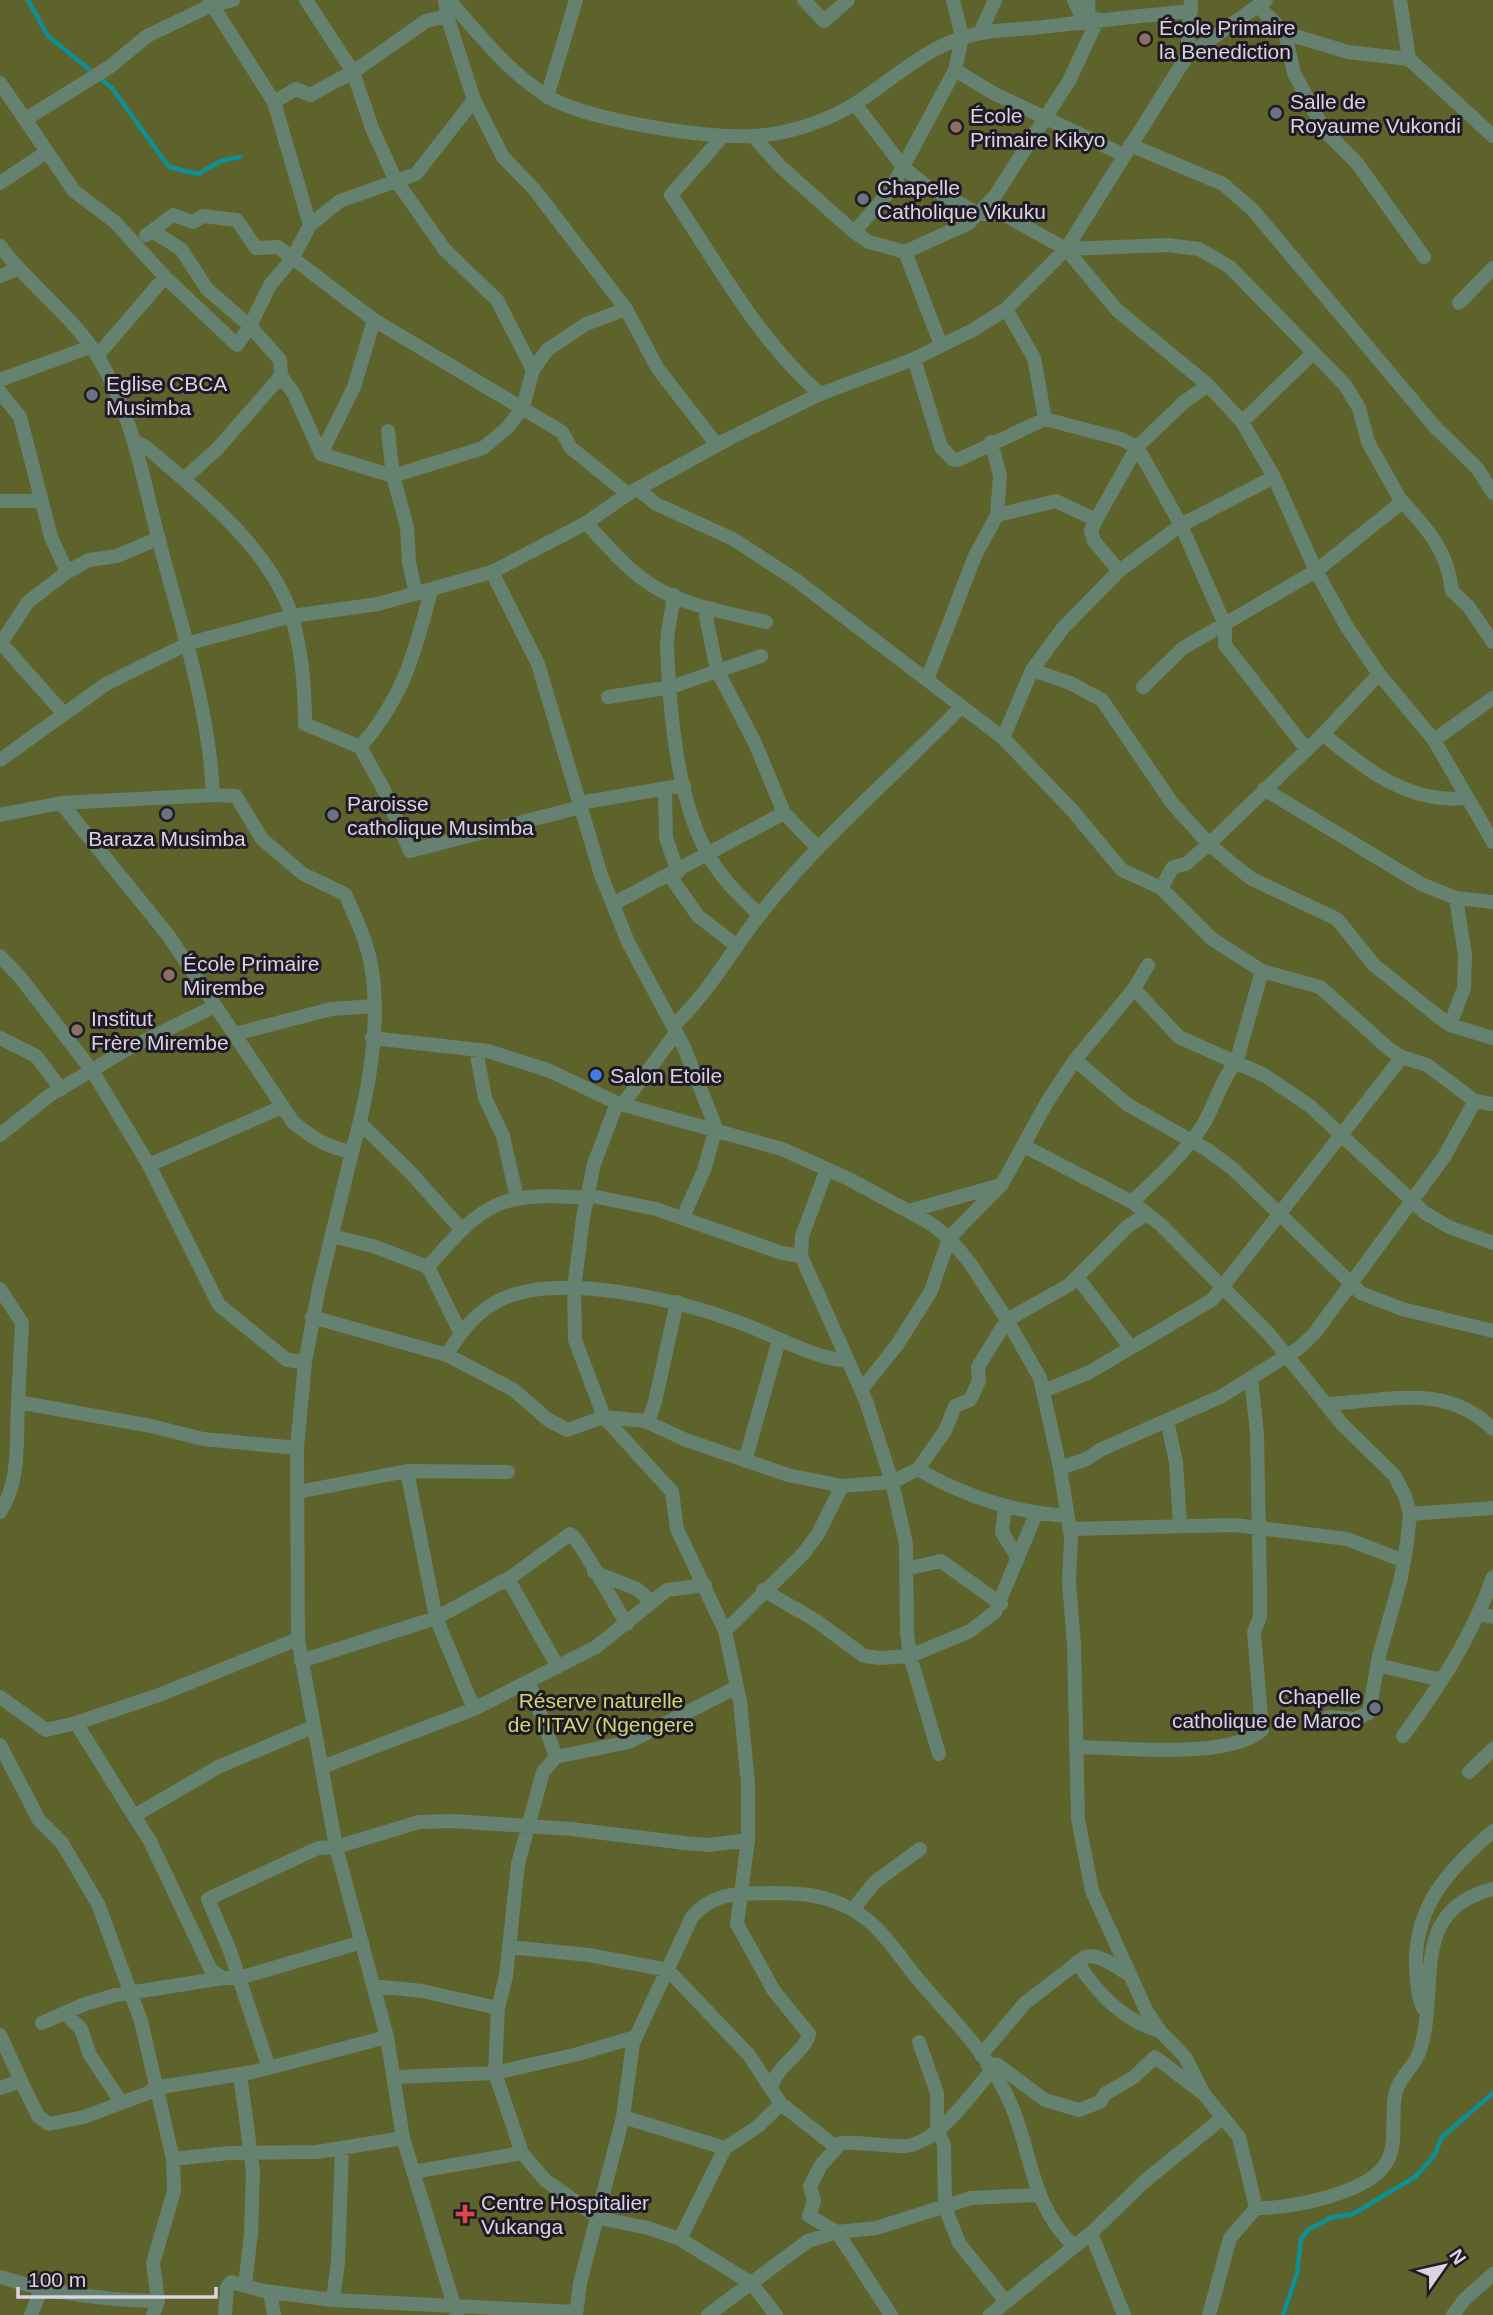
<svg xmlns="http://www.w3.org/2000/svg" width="1493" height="2315" viewBox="0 0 1493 2315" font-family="Arial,sans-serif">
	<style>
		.green { fill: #5e632b }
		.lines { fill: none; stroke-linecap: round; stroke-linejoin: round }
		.stream { stroke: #0f9097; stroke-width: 4.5 }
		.minor { stroke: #64826f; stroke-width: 14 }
		.tertiary { stroke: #64826f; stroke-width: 14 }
		.education-dot { fill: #8d6e63; stroke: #1f1a24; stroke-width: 2.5 }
		.worship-dot { fill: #6b7280; stroke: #1f1a24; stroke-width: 2.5 }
		.shop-dot { fill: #3f7fe0; stroke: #1f1a24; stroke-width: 2.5 }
		.health-dot { fill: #e0444e; stroke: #1f1a24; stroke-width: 2.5 }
		.labels { text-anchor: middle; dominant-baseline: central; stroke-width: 6; stroke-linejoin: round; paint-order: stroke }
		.poi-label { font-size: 21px; fill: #dad3e1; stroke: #1f1a24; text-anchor: start }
		.park-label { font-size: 21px; fill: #cfd971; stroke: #1f1a24 }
	</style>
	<rect width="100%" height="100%" fill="#3b2f44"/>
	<path class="green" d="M 0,0 L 1493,0 L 1493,2315 L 0,2315 Z"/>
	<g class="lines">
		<path class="stream" d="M 28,0 L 48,36 L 112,88 L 169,167 L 198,174 L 221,161 L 240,157
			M 1283,2315 L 1297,2274 L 1301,2239 L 1308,2230 L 1330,2218 L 1353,2214 L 1415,2177 L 1434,2156 L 1442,2137 L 1493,2093"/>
		<path class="minor" d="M 306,0 L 353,72 L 372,128 L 395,179 L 445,250 L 497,300 L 533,370
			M 445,0 L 447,16 L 474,100 L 503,157 L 534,189 L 626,309 L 658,369 L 717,445
			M 449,0 C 478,33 509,73 547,96 C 585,120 707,139 753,136 C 779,135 811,126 834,115 C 881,93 914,52 965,37 C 987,30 1010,30 1033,28 C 1086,22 1138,16 1191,11
			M 804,0 L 824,21 L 848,0
			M 1074,0 L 1083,20
			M 1088,0 L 1089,20
			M 1400,0 L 1409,59
			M 980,33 L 995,0
			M 1285,33 L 1294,73 L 1324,130 L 1357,163 L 1424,257
			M 1187,56 L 1191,0
			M 955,70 L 995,94 L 1124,155
			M 0,83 L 74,191 L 115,222 L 165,277 L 237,345 L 250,326 L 280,360 L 281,376 L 294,394 L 321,454 L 393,476 L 483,448 L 508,427 L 523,407 L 533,370 L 547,350 L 586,324 L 626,309
			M 547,97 L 576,0
			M 274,102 L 296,89 L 310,95 L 353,72 L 426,21 L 447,16
			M 855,104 L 904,168 L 925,185 L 979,214 L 1003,214 L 1066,249 L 1117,310 L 1208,385 L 1242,422 L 1274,477 L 1316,571 L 1347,627 L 1379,674 L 1434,740 L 1493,842
			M 26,119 L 111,66 L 147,36 L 212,5 L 233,0
			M 723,136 L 671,195 C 718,264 757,339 820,394
			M 753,136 L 780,166 L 854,232 L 869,242 L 905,252 L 969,223 L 995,196 L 1069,81 L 1098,19
			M 1130,145 L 1223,184 L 1252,209 L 1435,427 L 1477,468 L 1493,493
			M 0,183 L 45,153
			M 310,225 L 340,201 L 416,174 L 474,100
			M 152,231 L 173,215 L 193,222 L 203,216 L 237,220 L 256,248 L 278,247 L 374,320 L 562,432 L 571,448 L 628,494
			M 854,232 L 890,191 L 955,70 L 962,37 L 953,0
			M 146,235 L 152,231 L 181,249 L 207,289 L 250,326 L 270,285 L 292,259 L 310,225 L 274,102 L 209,0
			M 0,246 C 29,285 73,316 98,357 C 132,413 142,475 158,537 C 180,623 209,705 213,795 L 61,803
			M 1066,249 L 1168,245 L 1199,249 L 1230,267 L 1345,385 L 1359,408 L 1368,442 L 1400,499
			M 905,252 L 941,345
			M 0,276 L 17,269
			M 1459,303 L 1493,268
			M 1006,309 L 1034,358 L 1045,419
			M 97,356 L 165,277
			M 914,359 L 941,447 L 952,459 L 958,460 L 1045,419 L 1121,439 L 1137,447 L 1181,525 L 1225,625 L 1225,645 L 1307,750
			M 0,380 L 90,347
			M 0,392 L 20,417 L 51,537 L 67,572 L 89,560 L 117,556 L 159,538
			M 1242,422 L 1313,353
			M 388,431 L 393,476 L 407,527 L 409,562 L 416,594
			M 136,442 L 146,447 C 198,491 272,550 292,617 C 302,652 305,687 305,724 L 360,747 L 384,790 L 410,851 L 581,807
			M 321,454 L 354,387 L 374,320
			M 184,479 L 218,448 L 281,376
			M 638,489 L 656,504 L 733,539 L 796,580 L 1003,738 L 1072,810 L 1122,870 L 1161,888 L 1212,939 L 1262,971 L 1320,987 L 1389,1049 L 1402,1057 L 1427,1065 L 1475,1101 L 1493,1104
			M 0,501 L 41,501
			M 997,515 L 1056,501 L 1096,520 L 1091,531 L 1094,541 L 1119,571
			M 1096,520 L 1137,447 L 1184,402 L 1208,385
			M 586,523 C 607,545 627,570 653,586 C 684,606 730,613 766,622
			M 492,572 L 538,664 L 601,875 L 628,942 L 684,1047 L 716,1128 L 704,1170 L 683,1217
			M 674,595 C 672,613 666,632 667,649 C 670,712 676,792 705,849 C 718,875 739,896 760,915
			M 711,608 L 706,617 L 717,670 L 755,743 L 784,813 L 818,848
			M 1032,670 L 1070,683 L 1102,700 L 1172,803 L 1209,844 L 1235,866 L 1252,879 L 1337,919 L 1374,965 L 1435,1014 L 1450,1025 L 1493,1038
			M 927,680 L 975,556 L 997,515 L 1000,476 L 991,442
			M 1143,687 L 1183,648 L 1316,571 L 1397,506 L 1400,499 C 1427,528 1448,551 1452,591 L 1468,606 L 1493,642
			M 608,697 L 671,687 L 761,656
			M 64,714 L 1,643 L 28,602 L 67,572
			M 1323,734 C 1365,769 1409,804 1466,798
			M 1003,738 L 1032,670 L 1063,628 L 1119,571 L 1181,525 L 1274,477
			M 1434,740 L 1493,698
			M 360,747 C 403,699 415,652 431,591
			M 665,788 L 666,838 L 678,872
			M 1264,789 L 1421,884 L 1456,898 L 1493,902
			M 213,795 L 236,796 L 262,839 L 303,874 L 345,894 C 355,916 367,942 371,965 C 382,1025 368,1095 352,1152
			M 580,803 L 684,785
			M 0,815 L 61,803 L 168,935 L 293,1122 C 311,1137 328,1148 352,1152 L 319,1288 L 305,1362 L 297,1448 L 298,1639 L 336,1847 L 387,2037 L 403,2138 L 457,2315
			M 670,876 L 698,916 L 737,946
			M 1161,888 L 1173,867 L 1186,864 L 1209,844 L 1323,734 L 1379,674
			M 613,904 L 784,813
			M 0,956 L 20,977 L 93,1072 L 149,1165 L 219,1305 L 287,1360 L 305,1362
			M 1134,989 L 1179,1037 L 1264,1075 L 1310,1106 L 1425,1213 L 1449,1227 L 1493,1243
			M 1450,1025 L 1464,988 L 1465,955 L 1456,898
			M 673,1026 C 710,992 734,946 765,908 C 824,835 896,774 961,707
			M 235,1034 L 331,1009 L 374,1006
			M 0,1038 L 36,1056 L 61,1089
			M 372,1038 L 488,1051 L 550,1071 L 617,1103 L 782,1149 L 849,1179 L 930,1223 L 949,1238 L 970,1263 L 1007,1320 L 1040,1378 L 1060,1468 L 1071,1537 L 1069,1582 L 1074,1644 L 1078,1819 L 1092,1891 L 1147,2012 L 1160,2031 L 1185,2057 L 1203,2093 L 1239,2137 L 1256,2208 L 1230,2238 L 1209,2315
			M 476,1050 L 485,1098 L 503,1136 L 517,1198
			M 1075,1060 L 1128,1105 L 1206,1149 L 1232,1168 L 1361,1293 L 1402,1309 L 1493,1331
			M 617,1103 L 594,1164 L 583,1218 L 574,1288 L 575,1340 L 604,1417 L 672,1492 L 677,1529 L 725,1631 L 740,1701 L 748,1784 L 748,1840 L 737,1924 L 774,1991 L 809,2034 C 806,2051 778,2064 771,2087
			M 623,1104 L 676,1033
			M 360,1123 L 411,1173 L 461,1229
			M 0,1135 L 50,1095 L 124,1051 L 215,1006
			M 1024,1146 L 1132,1202 L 1160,1224 L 1269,1334 L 1342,1424 L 1394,1475 L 1405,1496 L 1410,1514 L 1407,1543 L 1401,1578 L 1379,1656 L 1369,1713 L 1355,1719 L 1328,1717
			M 149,1165 L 282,1107
			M 827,1169 L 802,1236 L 801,1256 L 866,1401 L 892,1482 L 906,1544 L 907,1633 L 910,1656 L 939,1754
			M 587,1195 L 656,1209 L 782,1253 L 801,1256
			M 1132,1202 C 1157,1178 1184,1154 1203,1125 C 1214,1107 1223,1075 1236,1063 L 1262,971
			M 909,1211 L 997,1186
			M 331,1236 L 373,1246 L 428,1267 L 460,1332
			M 428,1267 C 484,1202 499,1191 587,1198
			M 1078,1278 L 1131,1348
			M 0,1289 L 22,1323 L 18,1402 L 151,1426 L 203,1439 L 297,1448
			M 312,1317 L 447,1355 L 514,1390 L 547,1419 L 567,1430 L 604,1417 L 645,1421 L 686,1440 L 788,1475 L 842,1486 L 892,1482 L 918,1469 L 945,1431 L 955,1406 L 970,1400 L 979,1381 L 978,1367 L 1007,1320 L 1069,1285 L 1128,1226 L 1147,1214
			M 447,1355 C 460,1332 478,1310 502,1299 C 562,1272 679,1300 738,1322 C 775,1335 808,1357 848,1361
			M 861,1390 L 897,1345 L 931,1291 L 949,1238 L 1002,1184 L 1047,1102 L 1075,1060 L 1134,989 L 1148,965
			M 1043,1391 L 1088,1373 L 1212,1300 L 1402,1057
			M 1327,1404 C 1388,1401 1445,1382 1493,1429
			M 1167,1420 L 1176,1462 L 1180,1525
			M 648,1422 L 655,1402 L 677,1302
			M 745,1461 L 779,1340
			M 1060,1468 L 1087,1459 L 1100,1450 L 1222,1396 L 1299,1348 L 1314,1334 L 1444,1157 L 1475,1101
			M 918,1469 C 965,1497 1013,1512 1067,1516
			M 407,1471 L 436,1618 L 474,1709
			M 298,1492 L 407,1471 L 508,1472
			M 1005,1507 L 1002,1532 L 1018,1559
			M 0,1512 C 21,1481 16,1438 18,1402
			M 1410,1514 L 1493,1508
			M 1069,1529 L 1235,1525 L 1347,1539 L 1404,1561
			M 906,1569 L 941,1561 L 1001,1604
			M 594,1572 L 637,1589 L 651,1601
			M 508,1579 L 558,1667
			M 763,1590 L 815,1620 L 864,1656 L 880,1658 L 910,1656 L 970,1631 L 995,1612 L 1036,1514
			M 1478,1614 L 1493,1617
			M 725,1631 L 803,1554 L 818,1534 L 842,1486
			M 301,1661 L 436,1618 L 511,1577 L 570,1534 C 581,1540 615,1607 627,1624
			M 1377,1665 L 1442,1680
			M 529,1682 L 556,1757
			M 737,1687 L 629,1742 L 556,1757 L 543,1772 L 518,1864 L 506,1976 L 498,2008 L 495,2073 L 522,2153 L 545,2180 L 599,2218 L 648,2228 L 680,2239 L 751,2283 L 776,2315
			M 0,1697 L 46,1730 L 76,1723 L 134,1816 L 218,1767 L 313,1727
			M 76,1723 L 159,1695 L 298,1639
			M 1403,1736 C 1439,1687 1473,1635 1493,1577
			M 0,1745 L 39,1820 L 62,1843 L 98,1904 L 141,2021 L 173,2159 L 174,2191 L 153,2263 L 158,2301 L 153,2315
			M 1076,1747 C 1122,1747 1229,1760 1262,1730 L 1254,1632 L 1260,1617 L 1260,1591 L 1257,1433 L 1251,1379
			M 322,1767 L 474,1709 L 596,1647 L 667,1590 L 705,1585
			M 1469,1772 L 1493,1749
			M 134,1816 L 150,1841 L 211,1970 L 223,1978 L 239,1978 L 362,1942
			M 853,1909 L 875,1882 L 920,1849
			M 509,1947 L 589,1955 L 668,1970 L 749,2055 L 781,2104 L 836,2147
			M 1077,1962 C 1097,1993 1123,2021 1160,2031
			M 373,1986 L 422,1991 L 498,2008
			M 1423,2008 C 1417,1994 1417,1981 1416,1966 C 1414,1906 1450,1868 1493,1831
			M 65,2013 L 81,2029 L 90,2055 L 121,2102
			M 42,2023 L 85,2004 L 116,1995 L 223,1978
			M 0,2035 L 21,2081 L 0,2088
			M 919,2042 L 937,2093 L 937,2129 L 944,2145 L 945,2207 L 959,2243 L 1006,2302
			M 981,2055 L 1025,2003 L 1085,1957 C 1100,1953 1116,1967 1128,1974
			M 987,2064 L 998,2065 L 1045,2100 L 1079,2110 L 1100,2102 L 1105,2094 L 1134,2077 L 1155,2057 L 1201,2092
			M 269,2068 L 230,1951 L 208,1899 L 318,1848 L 336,1847 L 419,1822 L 453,1821 L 571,1829 L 685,1843 L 709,1845 L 748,1840
			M 240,2074 L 253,2171 L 251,2233 L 245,2285
			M 395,2077 L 495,2073 L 578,2054 L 635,2037
			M 21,2081 L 38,2116 L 49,2124 L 84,2117 L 148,2093 L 154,2088 L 253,2072 L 387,2037
			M 623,2117 L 725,2148
			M 173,2159 L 229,2153 L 317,2152 L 403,2138
			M 413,2172 L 522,2153
			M 1256,2208 C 1290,2209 1372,2193 1388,2160 C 1398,2138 1390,2113 1396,2091 C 1401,2075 1416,2065 1420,2050 C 1440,1987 1407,1910 1493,1889
			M 1091,2233 L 1124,2315
			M 680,2239 L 725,2148 L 757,2127 L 781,2104
			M 0,2277 C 53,2294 103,2300 158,2301
			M 270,2292 L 274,2315
			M 333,2300 L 338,2262 L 342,2149
			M 31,2315 L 41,2290
			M 225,2315 L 227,2287 L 231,2282 L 264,2291 L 333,2300 L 576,2312
			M 576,2315 L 580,2283 L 623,2117 L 633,2043 L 692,1917 C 715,1890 742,1894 774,1893 C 802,1893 826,1895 851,1909 C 879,1923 898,1955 917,1978 C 948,2015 983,2048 1005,2092 C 1033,2146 1027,2201 1073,2245
			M 708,2315 L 808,2241 L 837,2232 L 876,2228 L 971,2198 L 1037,2195
			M 891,2315 L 837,2232 L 809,2216 L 814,2201 L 810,2186 L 821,2165 L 841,2143 C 863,2141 884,2147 906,2146 C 937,2143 973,2093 991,2071
			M 990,2315 L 1091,2233 L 1145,2181 L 1221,2119
			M 1453,2315 L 1464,2300 L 1493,2274"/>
		<path class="tertiary" d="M 1258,6 L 1285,33 L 1348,52 L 1409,59 L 1493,136
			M 0,760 L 106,684 L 189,643 L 292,616 L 378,604 L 492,572 L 586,523 L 628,494 L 730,438 L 820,394 L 914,359 L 973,330 L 1006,309 L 1066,249 L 1187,56 L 1266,0"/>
	</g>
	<g class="education-dot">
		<circle cx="1145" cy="39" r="7"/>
		<circle cx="956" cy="127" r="7"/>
		<circle cx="169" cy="975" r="7"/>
		<circle cx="77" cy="1030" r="7"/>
	</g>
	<g class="worship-dot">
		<circle cx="1276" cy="113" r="7"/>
		<circle cx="863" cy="199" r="7"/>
		<circle cx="92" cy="395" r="7"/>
		<circle cx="167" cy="814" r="7"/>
		<circle cx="333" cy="815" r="7"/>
		<circle cx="1375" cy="1708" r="7"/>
	</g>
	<circle class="shop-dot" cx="596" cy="1075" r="7"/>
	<path class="health-dot" d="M461.5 2203.5h7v7h7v7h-7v7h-7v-7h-7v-7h7z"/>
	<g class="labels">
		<g class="poi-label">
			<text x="1159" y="27">École Primaire<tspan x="1159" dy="24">la Benediction</tspan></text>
			<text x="1290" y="101">Salle de<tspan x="1290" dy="24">Royaume Vukondi</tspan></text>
			<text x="970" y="115">École<tspan x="970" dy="24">Primaire Kikyo</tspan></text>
			<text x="877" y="187">Chapelle<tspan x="877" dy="24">Catholique Vikuku</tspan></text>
			<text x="106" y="383">Eglise CBCA<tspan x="106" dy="24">Musimba</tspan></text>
			<text x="347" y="803">Paroisse<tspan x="347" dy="24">catholique Musimba</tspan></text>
			<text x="167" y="838" text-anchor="middle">Baraza Musimba</text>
			<text x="183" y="963">École Primaire<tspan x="183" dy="24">Mirembe</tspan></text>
			<text x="91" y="1018">Institut<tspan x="91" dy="24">Frère Mirembe</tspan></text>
			<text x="610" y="1075">Salon Etoile</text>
			<text x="1361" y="1696" text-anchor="end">Chapelle<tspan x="1361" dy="24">catholique de Maroc</tspan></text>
			<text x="481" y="2202">Centre Hospitalier<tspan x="481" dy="24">Vukanga</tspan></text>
		</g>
		<g class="park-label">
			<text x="601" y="1700">Réserve naturelle<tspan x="601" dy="24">de l'ITAV (Ngengere</tspan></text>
		</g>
	</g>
	<g transform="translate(1444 2266) rotate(56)" stroke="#1f1a24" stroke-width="5" paint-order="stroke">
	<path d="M0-5L12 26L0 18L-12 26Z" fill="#dad3e1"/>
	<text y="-10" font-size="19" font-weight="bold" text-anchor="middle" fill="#dad3e1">N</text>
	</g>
	<path d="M18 2287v10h198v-10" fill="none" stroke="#dad3e1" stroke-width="3.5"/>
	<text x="28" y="2287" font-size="21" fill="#dad3e1" stroke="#1f1a24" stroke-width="5" paint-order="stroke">100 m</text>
</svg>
